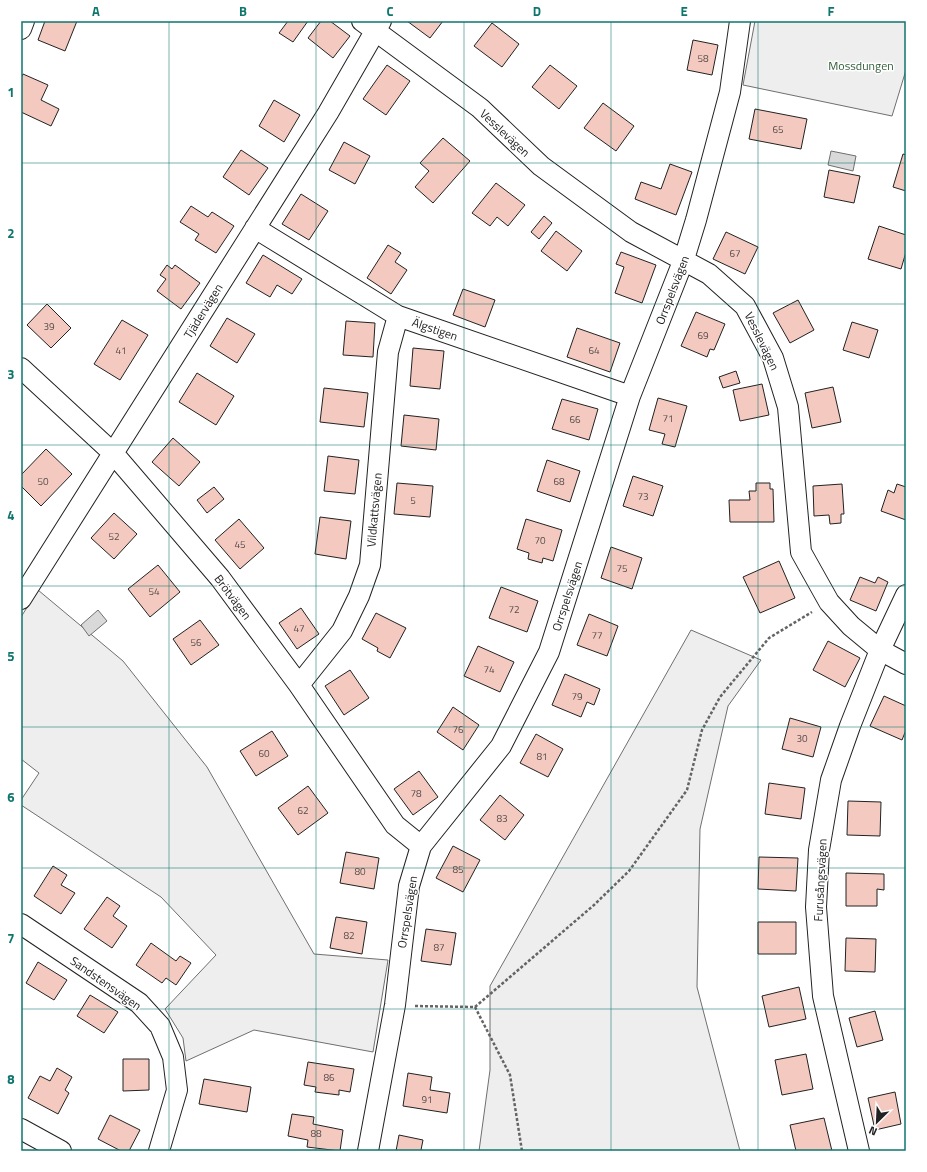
<svg xmlns="http://www.w3.org/2000/svg" width="927" height="1172" viewBox="0 0 927 1172" font-family="'Titillium Web',sans-serif">
	<style>
		.green { fill: #eee; stroke: #6f6f6f }
		.water { fill: #d9d9d9; stroke: #6f6f6f }
		.building { fill: #f3c9c0; stroke: #222 }
		.lines { fill: none; stroke-linecap: round; stroke-linejoin: round }
		.street-casing { stroke: #222; stroke-width: 22 }
		.path { stroke: #646464; stroke-width: 2.5; stroke-dasharray: 3 2; stroke-linecap: butt }
		.street { stroke: #fff; stroke-width: 20 }
		.grid { fill: none; stroke: #0f766e; stroke-width: 1; stroke-opacity: 0.55 }
		.labels { text-anchor: middle; dominant-baseline: central; stroke-width: 3; stroke-linejoin: round; paint-order: stroke }
		.number-label { font-size: 10px; fill: #564c4a }
		.park-label { font-size: 12px; fill: #2f5e38; stroke: #fff }
		.street-label { font-size: 12px; fill: #222; stroke: #fff }
		.neatline { fill: none; stroke: #0f766e; stroke-width: 1.5 }
		.grid-label { font-size: 13px; text-anchor: middle; font-weight: bold; fill: #0f766e }
	</style>
	<rect width="100%" height="100%" fill="#fff"/>
	<path class="green" d="M 755,21 L 906,21 L 906,70 L 892,116 L 743,85 Z
		M 38,590 L 123,661 L 207,767 L 314,954 L 388,960 L 373,1052 L 254,1030 L 186,1061 L 183,1038 L 165,1009 L 216,955 L 161,897 L 21,805 L 21,800 L 39,773 L 21,759 L 21,617 Z
		M 691,630 L 761,660 L 728,706 L 700,829 L 697,987 L 740,1151 L 479,1151 L 490,1070 L 490,986 Z"/>
	<path class="water" d="M 831,151 L 856,156 L 853,171 L 828,165 Z
		M 98,610 L 107,621 L 89,636 L 81,625 Z"/>
	<path class="building" d="M 45,21 L 77,21 L 65,51 L 38,40 Z
		M 288,21 L 308,21 L 293,42 L 279,33 Z
		M 321,21 L 330,21 L 350,36 L 333,58 L 308,38 Z
		M 407,21 L 443,21 L 430,38 Z
		M 492,23 L 519,44 L 502,67 L 474,46 Z
		M 693,40 L 718,45 L 712,75 L 687,70 Z
		M 387,65 L 410,81 L 386,115 L 363,99 Z
		M 550,65 L 577,86 L 559,109 L 532,87 Z
		M 23,74 L 48,85 L 41,100 L 59,109 L 51,126 L 21,112 L 21,78 Z
		M 274,100 L 300,115 L 284,142 L 259,126 Z
		M 603,103 L 634,126 L 616,151 L 584,128 Z
		M 755,109 L 807,119 L 801,149 L 749,139 Z
		M 443,138 L 470,161 L 433,203 L 415,187 L 429,171 L 420,163 Z
		M 344,142 L 370,156 L 355,184 L 329,170 Z
		M 241,150 L 268,168 L 249,195 L 223,177 Z
		M 903,154 L 906,155 L 906,191 L 893,187 Z
		M 670,164 L 692,172 L 676,215 L 635,199 L 641,182 L 661,189 Z
		M 829,170 L 860,176 L 854,203 L 824,197 Z
		M 496,183 L 525,205 L 508,226 L 497,217 L 490,226 L 472,213 Z
		M 301,194 L 328,211 L 309,240 L 282,224 Z
		M 191,206 L 208,217 L 212,212 L 234,226 L 216,253 L 195,240 L 199,234 L 180,222 Z
		M 544,216 L 552,223 L 539,239 L 531,232 Z
		M 879,226 L 906,235 L 906,252 L 901,269 L 868,259 Z
		M 556,231 L 582,251 L 567,271 L 541,251 Z
		M 726,232 L 758,247 L 745,274 L 713,259 Z
		M 388,245 L 401,253 L 395,262 L 407,270 L 391,294 L 367,278 Z
		M 621,252 L 656,265 L 642,303 L 615,293 L 624,267 L 616,264 Z
		M 263,255 L 302,279 L 292,294 L 277,285 L 270,297 L 246,283 Z
		M 167,265 L 172,269 L 175,265 L 200,283 L 181,309 L 157,291 L 166,279 L 160,275 Z
		M 463,289 L 495,300 L 485,327 L 453,315 Z
		M 798,300 L 814,330 L 790,343 L 773,313 Z
		M 47,304 L 71,328 L 51,348 L 27,325 Z
		M 696,312 L 725,324 L 714,350 L 710,349 L 707,357 L 681,346 Z
		M 227,318 L 255,334 L 237,363 L 210,346 Z
		M 122,320 L 148,335 L 120,380 L 94,364 Z
		M 346,321 L 375,323 L 373,357 L 343,355 Z
		M 852,322 L 878,330 L 869,358 L 843,350 Z
		M 577,328 L 620,343 L 610,372 L 567,357 Z
		M 413,348 L 444,351 L 440,389 L 410,386 Z
		M 736,371 L 740,383 L 723,388 L 719,377 Z
		M 197,373 L 234,396 L 216,425 L 179,402 Z
		M 762,384 L 769,415 L 740,421 L 733,390 Z
		M 833,387 L 841,422 L 812,428 L 805,393 Z
		M 324,388 L 368,393 L 364,427 L 320,422 Z
		M 658,398 L 687,406 L 675,447 L 662,444 L 665,434 L 649,430 Z
		M 562,399 L 598,409 L 589,440 L 552,429 Z
		M 404,415 L 439,419 L 436,450 L 401,446 Z
		M 173,438 L 200,462 L 179,486 L 152,462 Z
		M 46,449 L 72,474 L 41,506 L 21,486 L 21,475 Z
		M 328,456 L 359,460 L 355,494 L 324,491 Z
		M 547,460 L 580,471 L 570,502 L 537,491 Z
		M 633,476 L 663,486 L 653,516 L 623,506 Z
		M 397,483 L 433,486 L 430,517 L 394,514 Z
		M 756,483 L 770,483 L 770,489 L 773,489 L 774,522 L 730,522 L 729,500 L 750,500 L 749,491 L 756,491 Z
		M 842,484 L 844,514 L 841,514 L 841,523 L 830,524 L 829,515 L 814,516 L 813,486 Z
		M 897,484 L 906,487 L 906,520 L 881,511 L 888,490 L 894,493 Z
		M 214,487 L 224,499 L 207,513 L 197,500 Z
		M 114,513 L 137,534 L 114,559 L 91,538 Z
		M 320,517 L 351,521 L 346,559 L 315,554 Z
		M 239,519 L 264,548 L 240,569 L 215,540 Z
		M 526,519 L 562,530 L 553,561 L 543,558 L 542,563 L 528,559 L 529,553 L 517,549 Z
		M 611,547 L 642,558 L 632,589 L 601,578 Z
		M 779,561 L 795,598 L 760,613 L 743,577 Z
		M 158,565 L 180,592 L 150,617 L 128,589 Z
		M 860,577 L 875,583 L 878,577 L 888,582 L 876,611 L 850,600 Z
		M 501,587 L 538,601 L 527,632 L 489,618 Z
		M 301,608 L 319,634 L 297,649 L 279,623 Z
		M 376,613 L 406,628 L 390,658 L 377,651 L 378,648 L 362,639 Z
		M 589,614 L 618,626 L 607,656 L 577,645 Z
		M 200,620 L 219,645 L 191,665 L 173,639 Z
		M 828,641 L 860,658 L 845,687 L 813,670 Z
		M 478,646 L 514,662 L 500,692 L 464,676 Z
		M 350,670 L 369,698 L 344,715 L 325,686 Z
		M 565,674 L 600,689 L 594,705 L 587,702 L 581,717 L 552,705 Z
		M 884,696 L 906,706 L 906,730 L 902,740 L 870,726 Z
		M 453,707 L 479,725 L 463,750 L 437,732 Z
		M 790,718 L 821,727 L 813,757 L 782,749 Z
		M 272,731 L 288,756 L 256,776 L 240,751 Z
		M 536,734 L 563,749 L 548,777 L 520,763 Z
		M 419,771 L 438,797 L 413,815 L 394,789 Z
		M 769,783 L 805,788 L 801,819 L 765,814 Z
		M 308,786 L 328,813 L 298,835 L 278,808 Z
		M 500,795 L 524,815 L 505,840 L 480,820 Z
		M 848,801 L 881,802 L 880,836 L 847,835 Z
		M 453,846 L 480,860 L 463,892 L 436,878 Z
		M 346,852 L 379,858 L 374,889 L 340,883 Z
		M 759,857 L 798,858 L 796,891 L 758,889 Z
		M 53,866 L 67,875 L 61,885 L 75,893 L 61,914 L 34,896 Z
		M 846,873 L 884,874 L 884,890 L 877,889 L 877,906 L 846,906 Z
		M 107,897 L 120,906 L 113,916 L 127,926 L 112,948 L 84,929 Z
		M 336,917 L 367,922 L 362,954 L 330,948 Z
		M 758,922 L 796,922 L 796,954 L 758,954 Z
		M 426,929 L 456,933 L 451,965 L 421,961 Z
		M 846,938 L 876,939 L 875,972 L 845,971 Z
		M 151,943 L 176,961 L 180,956 L 191,963 L 176,985 L 166,978 L 162,983 L 136,965 Z
		M 38,962 L 67,980 L 54,1000 L 26,983 Z
		M 799,987 L 806,1019 L 769,1027 L 762,996 Z
		M 90,995 L 118,1012 L 104,1033 L 77,1016 Z
		M 875,1011 L 883,1040 L 857,1047 L 849,1018 Z
		M 806,1054 L 813,1089 L 782,1095 L 775,1060 Z
		M 123,1059 L 149,1059 L 149,1090 L 123,1091 Z
		M 308,1062 L 354,1069 L 350,1092 L 339,1090 L 339,1095 L 315,1092 L 316,1087 L 304,1085 Z
		M 57,1068 L 72,1077 L 65,1090 L 69,1093 L 58,1114 L 28,1098 L 40,1076 L 50,1081 Z
		M 408,1073 L 432,1077 L 430,1090 L 450,1093 L 447,1113 L 403,1106 Z
		M 204,1079 L 251,1087 L 247,1112 L 199,1104 Z
		M 895,1092 L 901,1124 L 875,1130 L 868,1098 Z
		M 292,1114 L 314,1117 L 313,1124 L 343,1130 L 340,1151 L 307,1147 L 308,1140 L 288,1136 Z
		M 110,1115 L 140,1130 L 129,1151 L 121,1151 L 98,1139 Z
		M 824,1118 L 832,1151 L 796,1151 L 790,1125 Z
		M 399,1135 L 423,1140 L 421,1150 L 425,1151 L 396,1151 Z"/>
	<g class="lines">
		<defs>
			<path id="street" d="M 362,21 L 480,108 L 541,166 L 631,232 L 709,274 L 745,306 L 773,358 L 788,407 L 801,552 L 829,602 L 851,626 L 880,650 L 906,664
				M 21,29 L 24,21
				M 255,228 L 398,316 L 630,396
				M 21,368 L 113,453 L 220,578 L 299,685 L 395,825 L 421,846
				M 21,599 L 328,113 L 381,21
				M 299,685 L 342,631 L 359,596 L 370,565 L 388,352 L 398,316
				M 21,924 L 139,1003 L 160,1026 L 173,1057 L 177,1090 L 159,1151
				M 21,1129 L 61,1151
				M 368,1151 L 395,1005 L 409,886 L 421,846 L 501,746 L 549,652 L 630,396 L 684,259 L 696,220 L 730,92 L 740,21
				M 859,1151 L 823,996 L 816,907 L 819,850 L 831,780 L 850,726 L 880,650 L 906,595"/>
		</defs>
		<use href="#street" class="street-casing"/>
		<path class="path" d="M 415,1006 L 475,1007 L 594,905 L 629,871 L 687,790 L 702,730 L 720,697 L 769,638 L 812,612
			M 475,1007 L 510,1075 L 522,1151"/>
		<use href="#street" class="street"/>
	</g>
	<path class="grid" d="M 169,21 L 169,1151M 316,21 L 316,1151M 464,21 L 464,1151M 611,21 L 611,1151M 758,21 L 758,1151M 21,163 L 906,163M 21,304 L 906,304M 21,445 L 906,445M 21,586 L 906,586M 21,727 L 906,727M 21,868 L 906,868M 21,1009 L 906,1009"/>
	<g class="labels">
		<g class="number-label">
			<text x="703" y="58">58</text>
			<text x="778" y="129">65</text>
			<text x="735" y="253">67</text>
			<text x="49" y="326">39</text>
			<text x="703" y="335">69</text>
			<text x="121" y="350">41</text>
			<text x="594" y="350">64</text>
			<text x="668" y="418">71</text>
			<text x="575" y="419">66</text>
			<text x="43" y="481">50</text>
			<text x="559" y="481">68</text>
			<text x="643" y="496">73</text>
			<text x="413" y="500">5</text>
			<text x="114" y="536">52</text>
			<text x="540" y="540">70</text>
			<text x="240" y="544">45</text>
			<text x="622" y="568">75</text>
			<text x="154" y="591">54</text>
			<text x="514" y="609">72</text>
			<text x="299" y="628">47</text>
			<text x="597" y="635">77</text>
			<text x="196" y="642">56</text>
			<text x="489" y="669">74</text>
			<text x="577" y="696">79</text>
			<text x="458" y="729">76</text>
			<text x="802" y="738">30</text>
			<text x="264" y="753">60</text>
			<text x="542" y="756">81</text>
			<text x="416" y="793">78</text>
			<text x="303" y="810">62</text>
			<text x="502" y="818">83</text>
			<text x="458" y="869">85</text>
			<text x="360" y="871">80</text>
			<text x="349" y="935">82</text>
			<text x="439" y="947">87</text>
			<text x="329" y="1077">86</text>
			<text x="427" y="1099">91</text>
			<text x="316" y="1133">88</text>
		</g>
		<g class="park-label">
			<text x="861" y="65">Mossdungen</text>
		</g>
		<g class="street-label">
			<text transform="translate(505 133) rotate(43)">Vesslevägen</text>
			<text transform="translate(672 290) rotate(-69)">Orrspelsvägen</text>
			<text transform="translate(203 311) rotate(-58)">Tjädervägen</text>
			<text transform="translate(435 329) rotate(19)">Älgstigen</text>
			<text transform="translate(762 341) rotate(64)">Vesslevägen</text>
			<text transform="translate(374 510) rotate(-85)">Vildkattsvägen</text>
			<text transform="translate(567 596) rotate(-72)">Orrspelsvägen</text>
			<text transform="translate(233 597) rotate(53)">Brötvägen</text>
			<text transform="translate(820 880) rotate(-87)">Furusångsvägen</text>
			<text transform="translate(407 912) rotate(-81)">Orrspelsvägen</text>
			<text transform="translate(106 983) rotate(35)">Sandstensvägen</text>
		</g>
	</g>
	<rect width="927" height="1172" fill="none" stroke="#ffffff" stroke-width="44"/>
	<g transform="translate(877 1122) rotate(204)" stroke="#ffffff" stroke-width="3" paint-order="stroke">
	<path d="M0-3L7 15L0 10L-7 15Z" fill="#222222"/>
	<text y="-6" font-size="11" font-weight="bold" text-anchor="middle" fill="#222222">N</text>
	</g>
	<rect x="22" y="22" width="883" height="1128" class="neatline"/>
	<g class="grid-label">
		<text x="96" y="16">A</text>
		<text x="243" y="16">B</text>
		<text x="390" y="16">C</text>
		<text x="537" y="16">D</text>
		<text x="684" y="16">E</text>
		<text x="831" y="16">F</text>
		<text x="11" y="97">1</text>
		<text x="11" y="238">2</text>
		<text x="11" y="379">3</text>
		<text x="11" y="520">4</text>
		<text x="11" y="661">5</text>
		<text x="11" y="802">6</text>
		<text x="11" y="943">7</text>
		<text x="11" y="1084">8</text>
	</g>
</svg>
